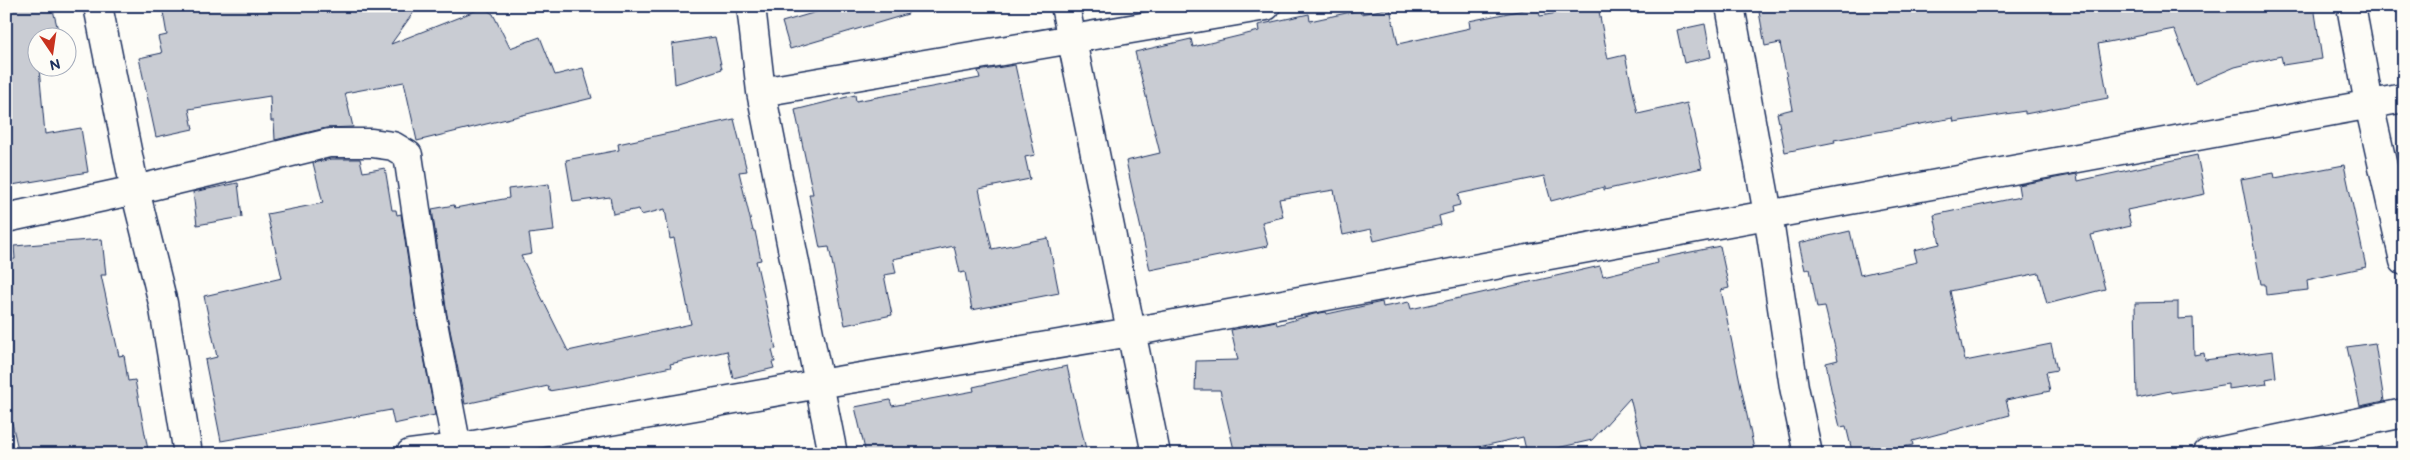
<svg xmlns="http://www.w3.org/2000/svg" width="2410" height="460" viewBox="0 0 2410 460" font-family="'Balsamiq Sans',sans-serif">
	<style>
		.building { fill: #c9ccd3; stroke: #1b2f5e }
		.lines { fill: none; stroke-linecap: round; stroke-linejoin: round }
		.minor-casing { stroke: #1b2f5e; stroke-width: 31 }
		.minor { stroke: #fdfcf7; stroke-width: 28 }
	</style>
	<rect width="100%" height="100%" fill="#fdfcf7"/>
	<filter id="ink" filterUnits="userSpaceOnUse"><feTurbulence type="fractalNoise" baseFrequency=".02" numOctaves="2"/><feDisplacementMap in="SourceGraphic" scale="10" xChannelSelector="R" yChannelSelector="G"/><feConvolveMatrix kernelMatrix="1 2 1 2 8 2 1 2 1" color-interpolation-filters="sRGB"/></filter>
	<g filter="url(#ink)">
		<path class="building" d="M 6,6 L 52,6 L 58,30 L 36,36 L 45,134 L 81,128 L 88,172 L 6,186 Z
			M 162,6 L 418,6 L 391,44 L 480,9 L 487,10 L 493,14 L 510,48 L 540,37 L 555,75 L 583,68 L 592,98 L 417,141 L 404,82 L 345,93 L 353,127 L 326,128 L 275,140 L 274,121 L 271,121 L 270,96 L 189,109 L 193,129 L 156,137 L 139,58 L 162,53 L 158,37 L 167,35 Z
			M 837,6 L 907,6 L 908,14 L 790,49 L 782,22 Z
			M 1598,6 L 1608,59 L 1625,55 L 1638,114 L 1687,103 L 1702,168 L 1604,190 L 1604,187 L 1551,201 L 1544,176 L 1458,194 L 1460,205 L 1452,207 L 1453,212 L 1439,216 L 1441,225 L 1374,241 L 1371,229 L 1343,235 L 1334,190 L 1279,199 L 1283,217 L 1262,222 L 1268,246 L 1150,270 L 1126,161 L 1160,153 L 1135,52 L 1191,39 L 1193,47 L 1259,31 L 1258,25 L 1309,14 L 1310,21 L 1360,10 L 1361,14 L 1390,8 L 1398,44 L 1470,28 L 1469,21 L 1538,7 L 1540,16 Z
			M 1758,6 L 2314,6 L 2322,59 L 2283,65 L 2281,56 L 2235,67 L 2195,84 L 2174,29 L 2098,44 L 2108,98 L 2025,114 L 2025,111 L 1954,122 L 1953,118 L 1834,140 L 1835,142 L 1785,152 L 1777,113 L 1793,109 L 1780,43 L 1765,46 Z
			M 1705,24 L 1711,57 L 1684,63 L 1677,30 Z
			M 715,37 L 722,69 L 675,84 L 672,44 Z
			M 1015,65 L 1035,155 L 1025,157 L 1030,179 L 979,189 L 992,249 L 1048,238 L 1059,293 L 972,310 L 965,272 L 960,273 L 954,246 L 893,259 L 896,273 L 884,275 L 892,315 L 845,325 L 829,247 L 820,248 L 809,194 L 813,194 L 795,110 L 855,95 L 856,101 L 980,78 L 978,71 Z
			M 734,119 L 747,171 L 739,172 L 753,231 L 755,231 L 761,260 L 756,261 L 776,349 L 772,350 L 775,362 L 772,362 L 774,368 L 733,378 L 727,351 L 670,364 L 671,367 L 591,384 L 549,391 L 548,386 L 465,404 L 447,315 L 432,209 L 454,205 L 455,208 L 509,198 L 508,189 L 549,184 L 554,231 L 529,234 L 532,254 L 521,256 L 568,351 L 691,324 L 674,238 L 670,239 L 665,209 L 641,215 L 639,209 L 613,214 L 610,197 L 573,202 L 566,160 L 619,150 L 618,144 Z
			M 2197,155 L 2205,194 L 2127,210 L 2131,226 L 2091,235 L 2105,289 L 2047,304 L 2039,273 L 1950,291 L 1965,361 L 2051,344 L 2057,370 L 2046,372 L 2050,391 L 2006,400 L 2010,415 L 1912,441 L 1913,445 L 1875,453 L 1873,446 L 1852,451 L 1846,426 L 1840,427 L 1831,389 L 1826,363 L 1838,360 L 1825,307 L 1817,308 L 1810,269 L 1805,270 L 1799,243 L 1850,231 L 1860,275 L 1917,262 L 1914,250 L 1940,244 L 1934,215 L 2020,197 L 2018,185 L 2077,174 L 2078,181 Z
			M 331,159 L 360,159 L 363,172 L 385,168 L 392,210 L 396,210 L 397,215 L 401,214 L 417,321 L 435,415 L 394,424 L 391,410 L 221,441 L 205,360 L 217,357 L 204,296 L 282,278 L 267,214 L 323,203 L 313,163 Z
			M 2344,165 L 2366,267 L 2307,280 L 2308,290 L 2266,295 L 2265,284 L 2261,284 L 2241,179 L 2274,173 L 2275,178 Z
			M 238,183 L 242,217 L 197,225 L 193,192 Z
			M 102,239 L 106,275 L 101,275 L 119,356 L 124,355 L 128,381 L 135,380 L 148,450 L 128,454 L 19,454 L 12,423 L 6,424 L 6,260 L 15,259 L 14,246 Z
			M 1720,246 L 1729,288 L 1721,290 L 1755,454 L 1644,454 L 1630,398 L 1592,440 L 1531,454 L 1527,454 L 1523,437 L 1470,449 L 1471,454 L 1235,454 L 1220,390 L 1195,390 L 1196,361 L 1238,360 L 1231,330 L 1276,321 L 1277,325 L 1314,314 L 1326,312 L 1327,314 L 1382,302 L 1383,307 L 1409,302 L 1411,309 L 1600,266 L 1603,276 L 1658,263 L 1657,259 Z
			M 2178,302 L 2178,319 L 2193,318 L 2194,355 L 2204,353 L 2205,360 L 2273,351 L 2276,377 L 2266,379 L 2267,384 L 2228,389 L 2228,384 L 2171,393 L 2170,391 L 2137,398 L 2135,303 Z
			M 2375,343 L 2384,401 L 2360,406 L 2347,347 Z
			M 1067,366 L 1087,454 L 980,454 L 979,447 L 940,454 L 866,454 L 855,407 L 890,400 L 892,406 L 974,391 L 973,387 Z"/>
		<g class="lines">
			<defs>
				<path id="minor" d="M 98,6 L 135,190 L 163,303 L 188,454
					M 751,6 L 761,92 L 833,454
					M 1065,6 L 1156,454
					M 1730,6 L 1768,214 L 1794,387 L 1808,454
					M 2351,6 L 2369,104 L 2404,261
					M 761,92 L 1266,6
					M 6,218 L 135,190 L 329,143 L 372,143 L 393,146 L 408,155 L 432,318 L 457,448
					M 410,454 L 457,448 L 819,384 L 1131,332 L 2404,98
					M 2207,454 L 2404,413"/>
			</defs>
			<use href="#minor" class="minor-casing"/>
			<use href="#minor" class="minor"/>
		</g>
	</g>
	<rect width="2410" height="460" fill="none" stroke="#fdfcf7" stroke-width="25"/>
	<rect x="12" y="12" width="2385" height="435" fill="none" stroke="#1b2f5e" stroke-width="2" filter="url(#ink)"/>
	<g transform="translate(52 52) rotate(167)"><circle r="24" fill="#fdfcf7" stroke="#a3aaba"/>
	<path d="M0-4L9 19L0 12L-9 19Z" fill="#c8321e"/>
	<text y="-8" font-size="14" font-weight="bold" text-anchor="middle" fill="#1b2f5e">N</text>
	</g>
</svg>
